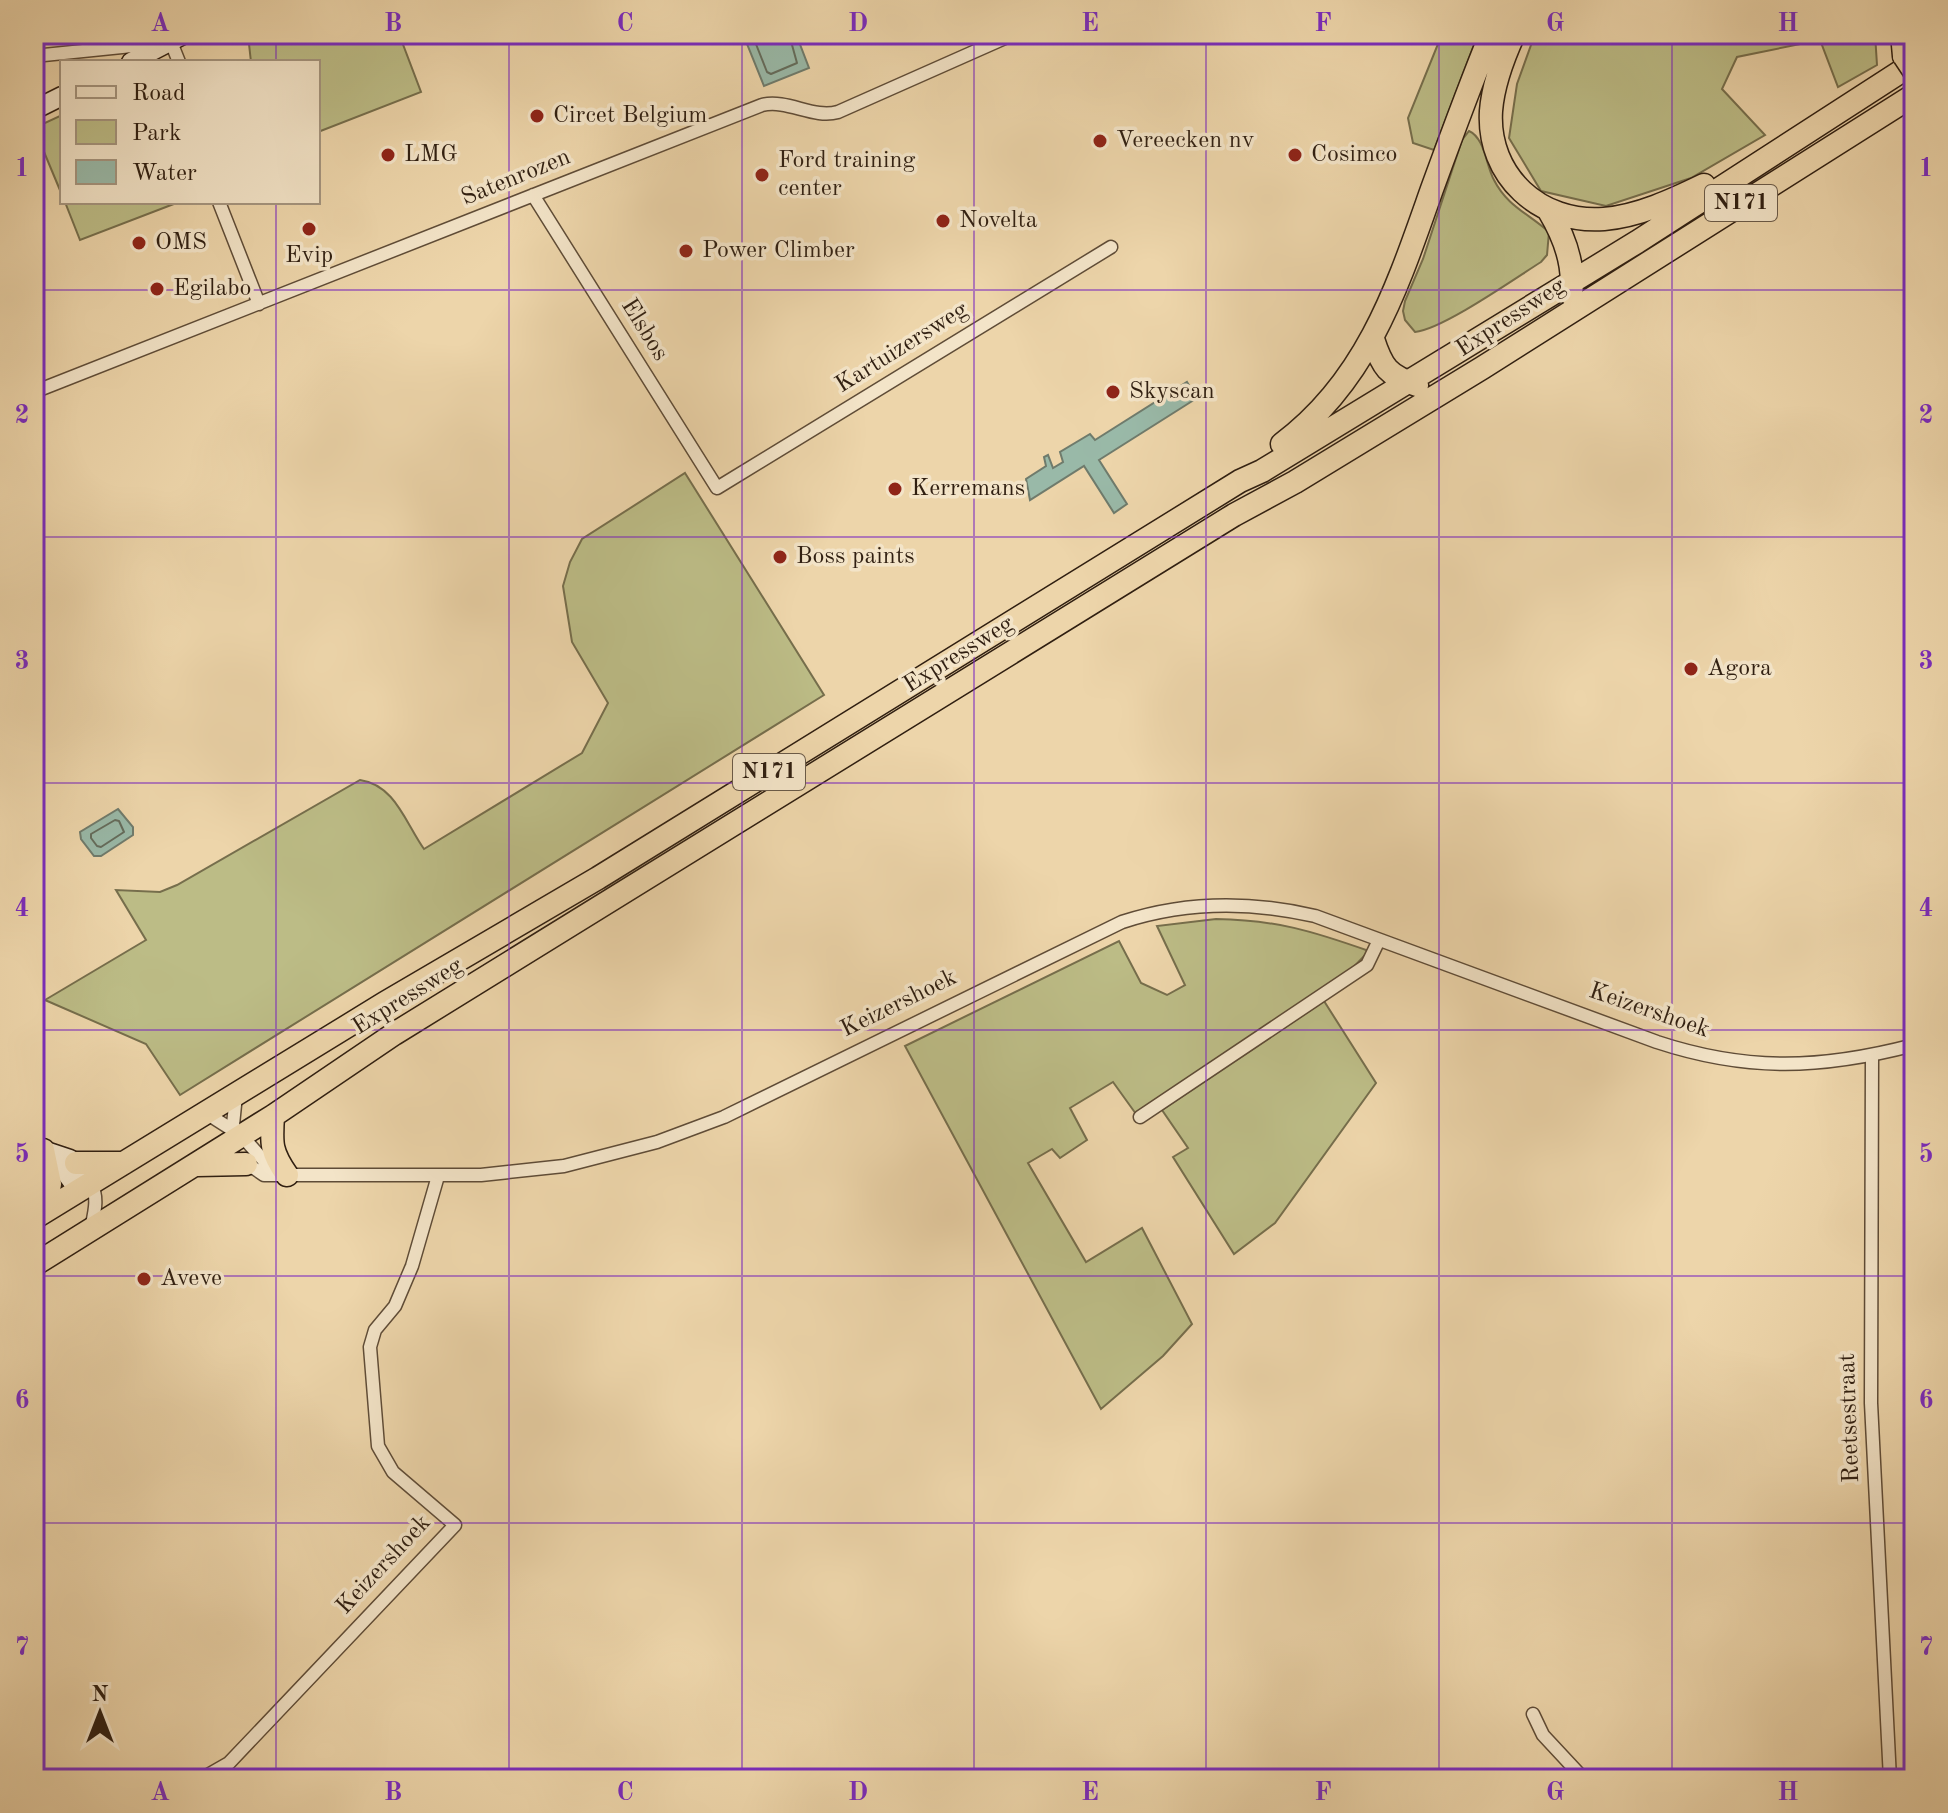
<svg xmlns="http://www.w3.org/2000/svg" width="1948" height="1813" viewBox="0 0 1948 1813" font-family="'Old Standard TT',serif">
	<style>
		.green { fill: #bcbc86; stroke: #766e4c; stroke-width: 2 }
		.water { fill: #99b9a8; stroke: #6f7b6c; stroke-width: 2 }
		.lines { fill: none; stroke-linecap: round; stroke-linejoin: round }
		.shore { stroke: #646c5c; stroke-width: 2 }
		.street-casing { stroke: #5f4c37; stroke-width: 15 }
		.secondary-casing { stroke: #301f11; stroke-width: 21 }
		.highway-casing { stroke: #301f11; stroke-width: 25 }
		.street { stroke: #f3e4c8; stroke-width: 12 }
		.secondary { stroke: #f3e4c8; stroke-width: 18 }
		.highway { stroke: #edd5aa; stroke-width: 22 }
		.highway-bridge-casing { stroke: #301f11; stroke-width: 25; stroke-linecap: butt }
		.highway-bridge { stroke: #edd5aa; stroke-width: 22 }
		.grid { fill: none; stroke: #7b2cbf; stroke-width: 2; stroke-opacity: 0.55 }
		.poi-dot { fill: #8f2418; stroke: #f3e4c8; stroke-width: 3 }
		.labels { text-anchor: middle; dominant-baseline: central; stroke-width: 7; stroke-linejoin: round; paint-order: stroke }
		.shield { fill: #f3e4c8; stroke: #6a5a48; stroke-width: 2 }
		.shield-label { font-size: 22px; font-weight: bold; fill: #301f11 }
		.poi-label { font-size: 24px; fill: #301f11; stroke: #f3e4c8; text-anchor: start }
		.street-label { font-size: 24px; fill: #301f11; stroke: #f3e4c8 }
		.neatline { fill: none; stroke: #7b2cbf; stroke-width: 3 }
		.grid-label { font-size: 26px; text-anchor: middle; font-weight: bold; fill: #7b2cbf }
	</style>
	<rect width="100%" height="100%" fill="#edd5aa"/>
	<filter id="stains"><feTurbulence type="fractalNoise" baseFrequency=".0025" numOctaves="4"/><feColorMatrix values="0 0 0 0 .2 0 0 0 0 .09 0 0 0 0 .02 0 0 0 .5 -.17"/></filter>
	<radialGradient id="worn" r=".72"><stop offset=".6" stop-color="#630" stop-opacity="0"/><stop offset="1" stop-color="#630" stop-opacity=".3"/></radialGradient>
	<path class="green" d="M 242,34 L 399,34 L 421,92 L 318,132 L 318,62 L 251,62 L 249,44 Z
		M 1442,34 L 1478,34 L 1434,150 L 1413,143 L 1408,118 Z
		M 1535,34 L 1875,34 L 1877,65 L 1838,87 L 1820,40 L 1737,57 L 1722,89 L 1765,135 L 1691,178 L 1606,206 L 1541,191 L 1509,138 L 1517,84 Z
		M 62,115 L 62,195 L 34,128 Z
		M 1469,131 C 1485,138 1486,166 1494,180 C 1507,206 1529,214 1549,232 L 1547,255 L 1541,262 C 1514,279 1443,329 1415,332 L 1405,320 L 1403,311 L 1405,301 L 1423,259 L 1462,140 Z
		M 65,202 L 179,202 L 80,240 Z
		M 685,473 L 824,695 L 180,1095 L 146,1044 L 45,1000 L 146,940 L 116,890 L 160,892 L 177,885 L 360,780 C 395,785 405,822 424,849 L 582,753 L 608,703 L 572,642 L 563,586 L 570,562 L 582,539 Z
		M 1216,919 C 1277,920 1312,931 1369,951 L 1344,977 L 1136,1114 L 1113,1082 L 1070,1108 L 1087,1140 L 1060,1158 L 1052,1149 L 1028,1163 L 1086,1262 L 1142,1228 L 1192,1324 L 1163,1356 L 1101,1409 L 905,1046 L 1119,941 L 1141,983 L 1167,995 L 1185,985 L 1157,926 Z
		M 1324,1001 L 1376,1083 L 1275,1223 L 1234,1254 L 1173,1157 L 1188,1148 L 1162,1110 Z"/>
	<path class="water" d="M 743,34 L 796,34 L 809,68 L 764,86 Z
		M 1187,382 L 1197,398 L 1099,460 L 1127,504 L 1114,513 L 1084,466 L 1030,500 L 1026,479 L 1046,466 L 1044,457 L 1048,455 L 1053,468 L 1063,462 L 1060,452 L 1090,434 L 1095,440 Z
		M 118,809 L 133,827 L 133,835 L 101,856 L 94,856 L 81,839 L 80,832 Z"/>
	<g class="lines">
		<path class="shore" d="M 752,34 L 767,72 L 771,74 L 797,63 L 789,34
			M 115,820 L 119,821 L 124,832 L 101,847 L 97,846 L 91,838 L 91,834 Z"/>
		<defs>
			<path id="street" d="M 34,56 L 171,42 L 179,62
				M 533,195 L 717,488 L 1111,247
				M 219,202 L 259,304
				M 34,392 L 762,105 C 788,99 813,119 838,112 L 1014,34
				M 1872,1056 L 1871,1403 L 1890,1779
				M 206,1113 L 242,1136 L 265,1162 L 281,1172
				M 1140,1117 L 1367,965 L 1379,940
				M 231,1145 L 236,1095
				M 242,1160 L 264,1175 L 481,1175 L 564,1166 L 657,1142 L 724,1117 L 1122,922 C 1186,901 1250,901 1315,916 L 1657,1042 C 1748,1072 1822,1069 1914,1045
				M 91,1184 C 99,1198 94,1214 91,1229
				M 1533,1714 L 1543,1735 L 1584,1779
				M 201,1779 L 229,1763 L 455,1525 L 393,1472 L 378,1446 L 370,1347 L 375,1330 L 395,1306 L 412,1266 L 438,1176"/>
			<path id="secondary" d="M 131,62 L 185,34
				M 34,110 L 62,96
				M 34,1147 L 70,1159 L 83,1173
				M 51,1153 L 79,1191"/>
			<path id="highway" d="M 1514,34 C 1503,58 1493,85 1491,111 C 1487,176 1540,224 1604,219 C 1639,216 1673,200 1704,185
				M 1902,34 L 1904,56
				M 1549,211 C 1564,236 1575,265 1571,294
				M 1373,339 C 1382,367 1388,376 1417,385
				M 1282,444 C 1368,380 1398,285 1432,189 C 1451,137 1470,85 1491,34
				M 273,1116 C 271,1144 271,1152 287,1175
				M 43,1150 L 50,1184 L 44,1211
				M 76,1163 L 124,1163
				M 197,1165 L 246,1164
				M 34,1218 L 385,1003 L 598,878 L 1240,481 L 1262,471 L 1637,242 L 1914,63
				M 34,1265 L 273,1116 L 394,1034 L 1234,515 L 1295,482 L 1482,368 L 1914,95"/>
		</defs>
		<use href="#street" class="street-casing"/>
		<use href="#secondary" class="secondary-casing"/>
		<use href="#highway" class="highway-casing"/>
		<use href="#street" class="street"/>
		<use href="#secondary" class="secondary"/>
		<use href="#highway" class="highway"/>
		<defs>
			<path id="highway-bridge" d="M 1904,56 L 1914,71"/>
		</defs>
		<use href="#highway-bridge" class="highway-bridge-casing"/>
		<use href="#highway-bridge" class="highway-bridge"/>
	</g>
	<path class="grid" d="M 276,34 L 276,62M 509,34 L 509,1779M 742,34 L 742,1779M 974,34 L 974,1779M 1206,34 L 1206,1779M 1439,34 L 1439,1779M 1672,34 L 1672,1779M 276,202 L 276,1779M 34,290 L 1914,290M 34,537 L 1914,537M 34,783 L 1914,783M 34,1030 L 1914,1030M 34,1276 L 1914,1276M 34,1523 L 1914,1523"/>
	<g class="poi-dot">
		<circle cx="537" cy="116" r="8"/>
		<circle cx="1100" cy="141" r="8"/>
		<circle cx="388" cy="155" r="8"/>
		<circle cx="1295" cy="155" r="8"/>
		<circle cx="762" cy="175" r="8"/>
		<circle cx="943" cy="221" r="8"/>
		<circle cx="309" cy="229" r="8"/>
		<circle cx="139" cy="243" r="8"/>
		<circle cx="686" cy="251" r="8"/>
		<circle cx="157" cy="289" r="8"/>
		<circle cx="1113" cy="392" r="8"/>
		<circle cx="895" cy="489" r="8"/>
		<circle cx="780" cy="557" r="8"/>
		<circle cx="1691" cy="669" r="8"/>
		<circle cx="144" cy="1279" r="8"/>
	</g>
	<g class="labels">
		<g class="shield">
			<rect x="1705" y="185" width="72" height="36" rx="6"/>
			<rect x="733" y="754" width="72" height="36" rx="6"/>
		</g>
		<g class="shield-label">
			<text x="1741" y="203">N171</text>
			<text x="769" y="772">N171</text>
		</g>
		<g class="poi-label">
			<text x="553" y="116">Circet Belgium</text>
			<text x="1116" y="141">Vereecken nv</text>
			<text x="404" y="155">LMG</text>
			<text x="1311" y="155">Cosimco</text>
			<text x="778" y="161">Ford training<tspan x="778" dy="28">center</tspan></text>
			<text x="959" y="221">Novelta</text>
			<text x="155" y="243">OMS</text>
			<text x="702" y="251">Power Climber</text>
			<text x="309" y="256" text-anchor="middle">Evip</text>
			<text x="173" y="289">Egilabo</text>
			<text x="1129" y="392">Skyscan</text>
			<text x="911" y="489">Kerremans</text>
			<text x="796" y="557">Boss paints</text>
			<text x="1707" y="669">Agora</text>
			<text x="160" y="1279">Aveve</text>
		</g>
		<g class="street-label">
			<text transform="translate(516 178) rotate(-22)">Satenrozen</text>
			<text transform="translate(1511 318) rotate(-33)">Expressweg</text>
			<text transform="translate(644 330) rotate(58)">Elsbos</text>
			<text transform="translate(902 348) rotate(-32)">Kartuizersweg</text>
			<text transform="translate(959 655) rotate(-32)">Expressweg</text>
			<text transform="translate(408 997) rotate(-32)">Expressweg</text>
			<text transform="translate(899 1004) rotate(-26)">Keizershoek</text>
			<text transform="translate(1649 1011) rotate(19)">Keizershoek</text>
			<text transform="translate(1850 1418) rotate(-92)">Reetsestraat</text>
			<text transform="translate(384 1565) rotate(-47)">Keizershoek</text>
		</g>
	</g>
	<rect width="1948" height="1813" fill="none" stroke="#edd5aa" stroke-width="88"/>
	<rect x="60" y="60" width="260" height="144" fill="#f3e4c8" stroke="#a5957f" stroke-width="2"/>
	<rect x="76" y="86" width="40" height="12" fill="#f3e4c8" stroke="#a5957f" stroke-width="2"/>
	<text x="132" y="100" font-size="24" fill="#301f11">Road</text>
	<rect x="76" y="120" width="40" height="24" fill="#bcbc86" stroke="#a5957f" stroke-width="2"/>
	<text x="132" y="140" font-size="24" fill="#301f11">Park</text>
	<rect x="76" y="160" width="40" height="24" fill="#99b9a8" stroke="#a5957f" stroke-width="2"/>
	<text x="132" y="180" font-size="24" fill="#301f11">Water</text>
	<g transform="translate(100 1713)" stroke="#f3e4c8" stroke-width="6" paint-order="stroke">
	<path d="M0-6L14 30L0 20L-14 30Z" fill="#301f11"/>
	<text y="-12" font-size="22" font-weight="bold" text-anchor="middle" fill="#301f11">N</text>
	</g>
	<rect x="44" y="44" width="1860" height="1725" class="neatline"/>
	<g class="grid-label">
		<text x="160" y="31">A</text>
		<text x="393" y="31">B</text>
		<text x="625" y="31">C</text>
		<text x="858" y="31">D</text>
		<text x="1090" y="31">E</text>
		<text x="1323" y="31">F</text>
		<text x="1555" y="31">G</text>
		<text x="1788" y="31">H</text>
		<text x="22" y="176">1</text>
		<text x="1926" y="176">1</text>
		<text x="22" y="423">2</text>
		<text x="1926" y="423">2</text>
		<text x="22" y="669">3</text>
		<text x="1926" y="669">3</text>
		<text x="22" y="916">4</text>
		<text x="1926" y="916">4</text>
		<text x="22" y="1162">5</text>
		<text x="1926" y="1162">5</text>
		<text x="22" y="1408">6</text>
		<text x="1926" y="1408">6</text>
		<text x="22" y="1655">7</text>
		<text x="1926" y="1655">7</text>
		<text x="160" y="1800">A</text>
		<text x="393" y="1800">B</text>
		<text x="625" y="1800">C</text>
		<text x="858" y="1800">D</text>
		<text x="1090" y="1800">E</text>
		<text x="1323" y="1800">F</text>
		<text x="1555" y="1800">G</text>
		<text x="1788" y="1800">H</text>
	</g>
	<rect width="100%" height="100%" filter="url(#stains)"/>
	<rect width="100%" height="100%" fill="url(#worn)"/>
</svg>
